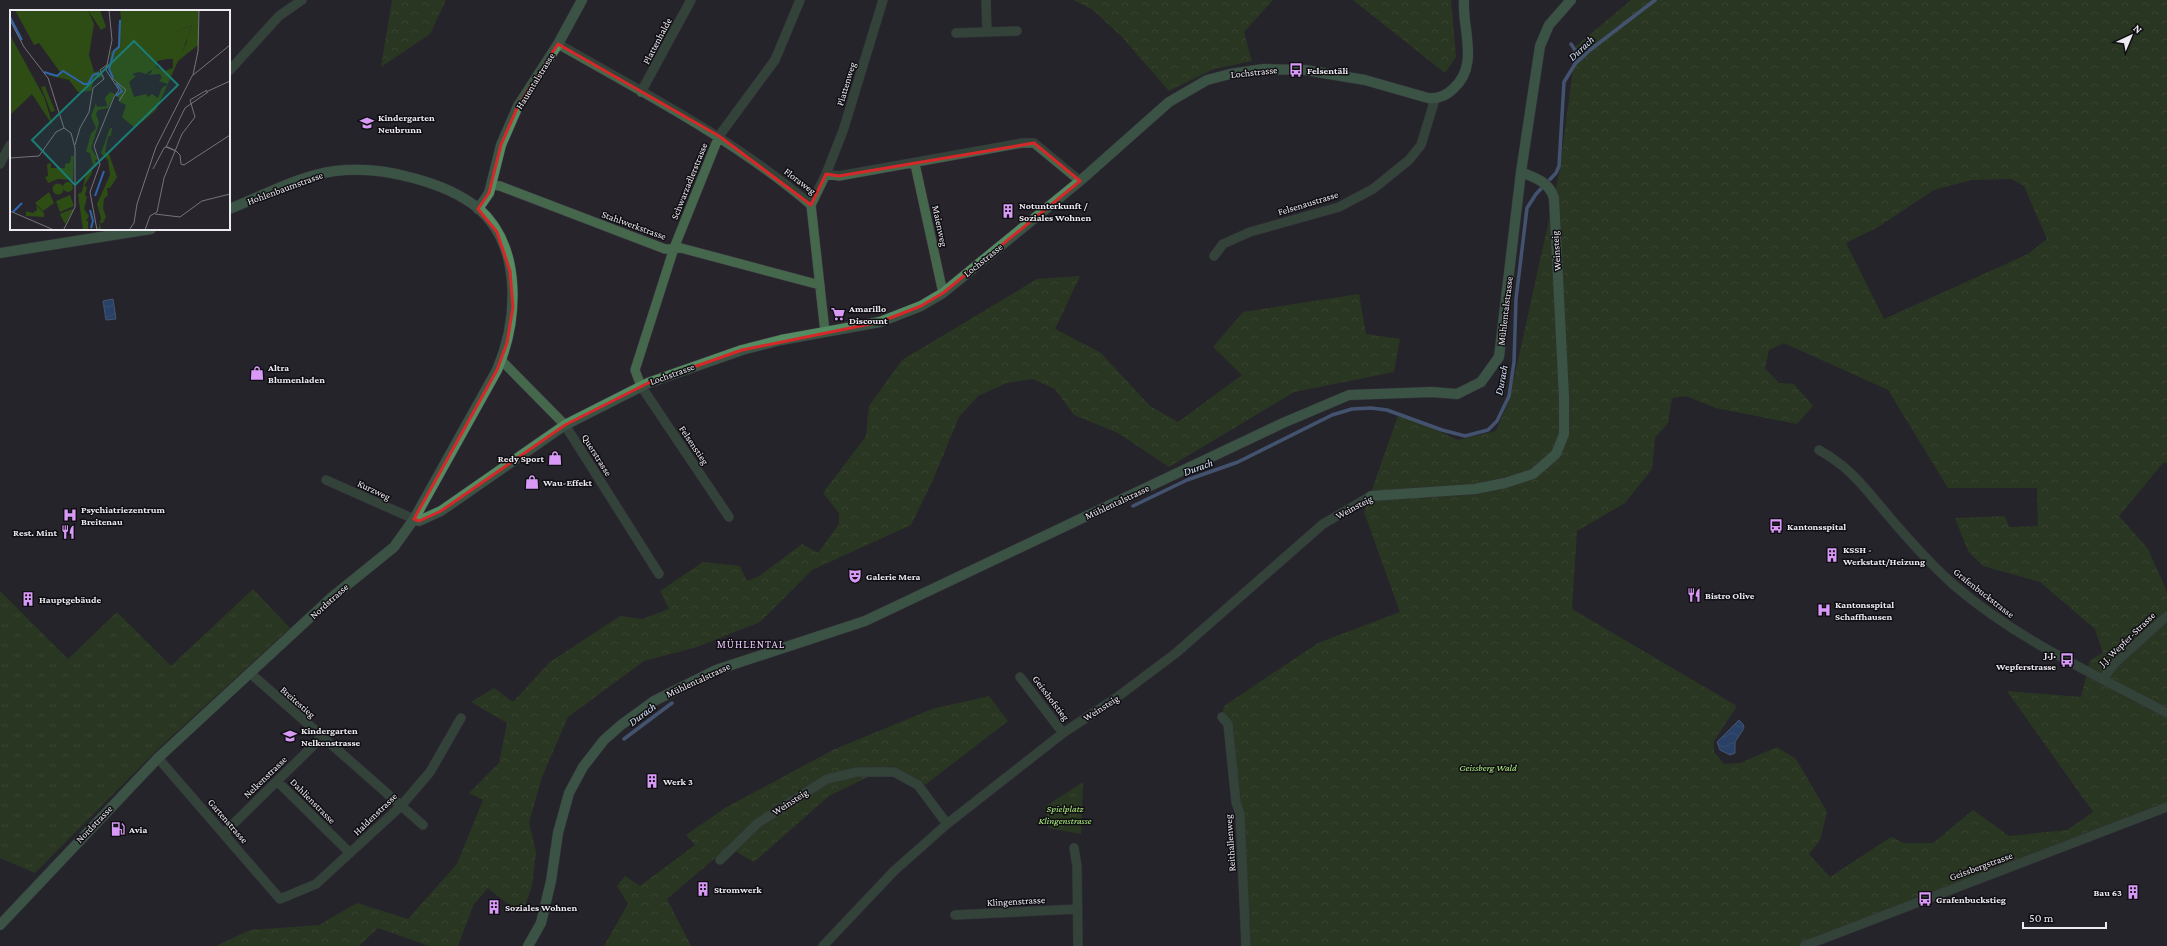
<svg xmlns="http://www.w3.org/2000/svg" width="2167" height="946" viewBox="0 0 2167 946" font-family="'Crimson Pro',serif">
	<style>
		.forest { fill: url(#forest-crowns); fill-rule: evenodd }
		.park { fill: url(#park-tufts) }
		.water { fill: url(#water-waves); stroke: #678dc1 }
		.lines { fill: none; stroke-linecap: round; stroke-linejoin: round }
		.stream { stroke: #678dc1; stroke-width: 3.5 }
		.street-casing { stroke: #434048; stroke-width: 10 }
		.secondary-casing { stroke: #434048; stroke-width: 11 }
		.street { stroke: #45684d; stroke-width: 9 }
		.secondary { stroke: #558d63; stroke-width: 10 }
		.marked { fill: none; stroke: #d62828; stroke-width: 3; stroke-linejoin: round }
		.labels { text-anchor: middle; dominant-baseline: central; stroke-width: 3; stroke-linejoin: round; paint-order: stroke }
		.street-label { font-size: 10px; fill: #edebf1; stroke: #0f0e12 }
		.poi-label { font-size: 10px; font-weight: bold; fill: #edebf1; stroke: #0f0e12; text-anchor: start }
		.park-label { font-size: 10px; font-style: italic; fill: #aeef7e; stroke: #0f0e12 }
		.water-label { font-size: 11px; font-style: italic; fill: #d2e1f5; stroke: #0f0e12 }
		.neighbourhood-label { font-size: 11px; letter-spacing: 1px; fill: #ebc9fd; stroke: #0f0e12 }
		.inset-river { fill: none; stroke: #2e65ad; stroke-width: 2 }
		.inset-road { fill: none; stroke: #76747b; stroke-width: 1 }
		.view { fill: #1a7c75; fill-opacity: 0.15; stroke: #1a7c75; stroke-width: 2 }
		.inset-edge { fill: none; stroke: #edebf1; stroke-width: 2 }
	</style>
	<defs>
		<pattern id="forest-crowns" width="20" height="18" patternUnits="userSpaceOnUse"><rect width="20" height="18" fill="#2e4d14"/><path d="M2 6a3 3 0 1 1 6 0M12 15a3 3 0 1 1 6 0" fill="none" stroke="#4d6737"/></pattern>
		<pattern id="park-tufts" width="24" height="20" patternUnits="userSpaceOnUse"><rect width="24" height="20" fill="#2e4d14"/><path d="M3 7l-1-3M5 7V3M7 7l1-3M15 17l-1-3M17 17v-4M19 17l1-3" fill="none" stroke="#4d6737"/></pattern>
		<pattern id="water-waves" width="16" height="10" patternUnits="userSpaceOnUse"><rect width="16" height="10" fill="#2e65ad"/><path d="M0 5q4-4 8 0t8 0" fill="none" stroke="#4d7bb9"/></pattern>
	</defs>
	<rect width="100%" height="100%" fill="#27242c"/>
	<path class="forest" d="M 392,0 L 446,0 L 430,34 L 381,67 Z
		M 1073,0 L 1273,0 L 1244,32 L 1252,61 L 1214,69 L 1169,91 L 1122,37 L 1092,9 Z
		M 1353,0 L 1451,0 L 1456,57 L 1445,73 Z
		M 1631,0 L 2167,0 L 2167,463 L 2163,463 L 2119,516 L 2148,549 L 2167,592 L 2167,807 L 1804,946 L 1246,946 L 1240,814 L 1222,717 L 1224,706 L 1318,643 L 1400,612 L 1364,512 L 1399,413 L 1458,440 L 1496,431 L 1509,401 L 1559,174 L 1576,46 ZM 2011,179 L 2024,186 L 2047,239 L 2028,254 L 1884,319 L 1846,243 L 1878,227 L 1934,190 L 1972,180 ZM 1784,343 L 1888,390 L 1948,488 L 2037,488 L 2038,526 L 2009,527 L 2005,516 L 1955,518 L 1968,551 L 1983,566 L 2040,582 L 2095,629 L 2103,653 L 2090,660 L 2081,697 L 2007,691 L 2093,812 L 2067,830 L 2009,836 L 1973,810 L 1933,843 L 1904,843 L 1891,837 L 1830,877 L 1809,854 L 1820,840 L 1827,812 L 1796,759 L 1777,747 L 1740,763 L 1724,764 L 1714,752 L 1714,741 L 1737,706 L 1572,609 L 1577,531 L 1625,503 L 1652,469 L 1655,438 L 1668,423 L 1672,398 L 1686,396 L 1716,408 L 1797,424 L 1813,406 L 1794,384 L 1779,383 L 1765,368 L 1769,350 Z
		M 1080,276 L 1055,329 L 1101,353 L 1150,406 L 1178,422 L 1242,375 L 1213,347 L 1243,312 L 1359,294 L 1366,334 L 1400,339 L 1394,372 L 1294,392 L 1169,467 L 1118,433 L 1074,415 L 1055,389 L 1033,379 L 1007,383 L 978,396 L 959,417 L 932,482 L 911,525 L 812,570 L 760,622 L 697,647 L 644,661 L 568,717 L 542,777 L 529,822 L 536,853 L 532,885 L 523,912 L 517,911 L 488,888 L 474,904 L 458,946 L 429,946 L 378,928 L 359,946 L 216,946 L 250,930 L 319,925 L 357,903 L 408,919 L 457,864 L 483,800 L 469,793 L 499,763 L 507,723 L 471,702 L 494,688 L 513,702 L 550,662 L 620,616 L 642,619 L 669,609 L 660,591 L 703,562 L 740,566 L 747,581 L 758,577 L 802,544 L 818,553 L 839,524 L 839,513 L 823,493 L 866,436 L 869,406 L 902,360 L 1037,279 Z
		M 989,696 L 1008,721 L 925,785 L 890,766 L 829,796 L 754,862 L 728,847 L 667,899 L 691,946 L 604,946 L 628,904 L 617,886 L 625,876 L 640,886 L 695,845 L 686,835 L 725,808 L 835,749 L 932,709 Z"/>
	<path class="park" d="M 253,589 L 290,628 L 158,749 L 35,873 L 0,858 L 0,591 L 68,659 L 117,612 L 171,666 Z
		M 1083,782 L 1081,834 L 1048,828 L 1046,806 Z"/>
	<path class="water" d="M 113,299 L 116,319 L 106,320 L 103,301 Z
		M 1739,720 L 1743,724 L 1744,728 L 1735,742 L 1735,753 L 1730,755 L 1720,750 L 1717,742 Z"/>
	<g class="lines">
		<path class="stream" d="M 1571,44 L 1575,50 L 1575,64
			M 1133,506 L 1187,480 L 1238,462 L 1332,415 L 1352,409 L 1371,408 L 1387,410 L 1442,430 L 1465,436 L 1488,430 L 1497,421 L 1509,396 L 1514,362 L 1516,299 L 1527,208 L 1536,194 L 1556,173 L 1559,166 L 1564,82 L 1575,64 L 1590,50 L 1655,0
			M 624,739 L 672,703"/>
		<defs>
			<path id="street" d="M 986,0 L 987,32
				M 956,33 L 1017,31
				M 558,44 C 644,93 735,140 811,205 L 826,174 L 839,176 L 1022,143 L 1034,143 L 1080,181
				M 229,71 L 279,16 L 302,0
				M 641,92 L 691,0
				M 0,164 L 10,145
				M 915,164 L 943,293
				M 826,174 L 843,131 L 883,0
				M 491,185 L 500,186 L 665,249 L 681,248 L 820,285
				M 811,205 L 825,332
				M 1214,256 L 1223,244 L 1250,232 L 1339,207 L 1373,189 L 1409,160 L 1421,145 L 1435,99
				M 501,360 L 565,425 L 659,574
				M 1819,450 C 1851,468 1863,486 1886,513 C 1908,539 1930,564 1955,586 C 2018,640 2094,674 2167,713
				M 326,480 L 414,519
				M 729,517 L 641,386 L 635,370 L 674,248 L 719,136 L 775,60 L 800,0
				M 250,673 L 423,825
				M 1020,677 L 1063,733
				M 2103,679 L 2114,664 L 2167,616
				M 1222,717 L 1228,724 L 1236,802 L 1240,814 L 1246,946
				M 158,758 L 280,899 L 316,884 L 401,806 L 430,772 L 461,718
				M 277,781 L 350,853
				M 224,833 L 322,737
				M 1074,848 L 1077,866 L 1078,946
				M 720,860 L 758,823 L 827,779 L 857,772 L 894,772 L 918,785 L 947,824
				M 955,915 L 1078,909
				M 823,946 L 894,871 L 947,824 L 1063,733 L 1116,698 L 1176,653 L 1323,524 L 1371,496
				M 1804,946 L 2167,807"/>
			<path id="secondary" d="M 478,209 L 489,193 L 501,145 L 518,106 L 558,44 L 582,0
				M 0,253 L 151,229
				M 1371,496 L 1475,489 L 1505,483 L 1533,474 L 1556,454 L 1564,434 L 1564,397 L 1554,198 C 1549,182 1536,178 1521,172
				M 414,519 L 419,521 L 441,511 L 565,425 L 648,383 L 742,350 L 781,340 L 880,322 L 921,306 L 943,293 L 1080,181 L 1169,102 L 1207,80 L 1230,74 L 1264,69 L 1305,70 L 1365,80 L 1428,98 C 1438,99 1446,96 1453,89 C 1480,65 1462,30 1464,0
				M 0,925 L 158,758 L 331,598 L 394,547 L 414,519 L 497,370 C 518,321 523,247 478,208 C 459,193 436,184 413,178 C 388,171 360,168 335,171 C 298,176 263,196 229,209
				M 528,946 L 541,923 L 551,881 L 558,833 L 569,793 L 583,767 L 604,740 L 621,725 L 654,701 L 716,670 L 865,621 L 1283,423 L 1349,395 L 1432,392 L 1457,394 L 1481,382 L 1499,357 L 1521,172 L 1540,46 L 1549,25 L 1571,0"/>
		</defs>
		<use href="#street" class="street-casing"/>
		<use href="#secondary" class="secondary-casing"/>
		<use href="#street" class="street"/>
		<use href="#secondary" class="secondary"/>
	</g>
	<path d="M0 0H2167V946H0ZM 558,44 L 719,136 L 811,205 L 826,174 L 839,176 L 1034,143 L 1080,181 L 943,293 L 921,306 L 880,322 L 742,350 L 648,383 L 565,425 L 441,511 L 419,521 L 414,519 L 497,370 L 507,343 L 513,307 L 510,271 L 497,232 L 478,209 L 489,193 L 501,145 L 518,106 Z" fill="#27242c" fill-opacity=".55" fill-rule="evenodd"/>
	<path class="marked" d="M 558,44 L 719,136 L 811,205 L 826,174 L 839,176 L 1034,143 L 1080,181 L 943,293 L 921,306 L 880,322 L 742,350 L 648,383 L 565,425 L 441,511 L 419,521 L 414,519 L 497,370 L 507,343 L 513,307 L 510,271 L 497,232 L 478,209 L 489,193 L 501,145 L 518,106 Z"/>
	<defs>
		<symbol id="bus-bare" viewBox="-9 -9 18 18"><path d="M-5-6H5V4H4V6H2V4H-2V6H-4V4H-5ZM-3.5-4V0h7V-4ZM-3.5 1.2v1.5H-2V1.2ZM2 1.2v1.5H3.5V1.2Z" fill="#d99af7" stroke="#0f0e12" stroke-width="2.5" paint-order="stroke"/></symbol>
		<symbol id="school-bare" viewBox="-9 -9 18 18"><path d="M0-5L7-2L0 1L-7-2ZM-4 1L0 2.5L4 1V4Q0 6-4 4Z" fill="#d99af7" stroke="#0f0e12" stroke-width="2.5" paint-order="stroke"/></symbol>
		<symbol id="building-bare" viewBox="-9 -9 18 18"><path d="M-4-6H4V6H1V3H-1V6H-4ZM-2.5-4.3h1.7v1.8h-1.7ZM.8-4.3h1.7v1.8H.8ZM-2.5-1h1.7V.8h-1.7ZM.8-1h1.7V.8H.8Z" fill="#d99af7" stroke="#0f0e12" stroke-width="2.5" paint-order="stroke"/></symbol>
		<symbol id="supermarket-bare" viewBox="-9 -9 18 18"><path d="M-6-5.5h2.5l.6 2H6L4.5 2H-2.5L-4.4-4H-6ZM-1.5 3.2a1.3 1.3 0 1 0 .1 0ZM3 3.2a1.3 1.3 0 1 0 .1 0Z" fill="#d99af7" stroke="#0f0e12" stroke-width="2.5" paint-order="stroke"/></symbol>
		<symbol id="shop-bare" viewBox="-9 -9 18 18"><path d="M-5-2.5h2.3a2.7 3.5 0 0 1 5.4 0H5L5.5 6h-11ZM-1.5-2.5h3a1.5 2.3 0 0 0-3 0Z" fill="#d99af7" stroke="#0f0e12" stroke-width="2.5" paint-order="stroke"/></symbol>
		<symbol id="hospital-bare" viewBox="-9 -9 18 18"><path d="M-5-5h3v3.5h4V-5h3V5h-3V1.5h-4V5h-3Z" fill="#d99af7" stroke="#0f0e12" stroke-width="2.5" paint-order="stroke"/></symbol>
		<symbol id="restaurant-bare" viewBox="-9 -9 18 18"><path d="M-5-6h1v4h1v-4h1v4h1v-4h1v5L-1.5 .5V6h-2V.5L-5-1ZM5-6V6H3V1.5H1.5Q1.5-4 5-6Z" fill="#d99af7" stroke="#0f0e12" stroke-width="2.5" paint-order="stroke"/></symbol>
		<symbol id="theatre-bare" viewBox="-9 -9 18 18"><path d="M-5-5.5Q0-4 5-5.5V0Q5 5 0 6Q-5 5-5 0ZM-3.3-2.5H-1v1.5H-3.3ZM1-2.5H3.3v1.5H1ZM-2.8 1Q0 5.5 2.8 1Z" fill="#d99af7" stroke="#0f0e12" stroke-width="2.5" paint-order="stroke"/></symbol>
		<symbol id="fuel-bare" viewBox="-9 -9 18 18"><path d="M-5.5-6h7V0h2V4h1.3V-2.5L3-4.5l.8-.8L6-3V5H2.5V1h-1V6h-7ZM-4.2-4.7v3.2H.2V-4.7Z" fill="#d99af7" stroke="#0f0e12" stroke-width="2.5" paint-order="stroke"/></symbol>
	</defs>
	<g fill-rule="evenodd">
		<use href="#bus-bare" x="1286" y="60" width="20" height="20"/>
		<use href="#school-bare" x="357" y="113" width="20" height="20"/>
		<use href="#building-bare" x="998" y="201" width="20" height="20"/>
		<use href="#supermarket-bare" x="828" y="304" width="20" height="20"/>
		<use href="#shop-bare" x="247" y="363" width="20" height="20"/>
		<use href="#shop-bare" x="545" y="448" width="20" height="20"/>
		<use href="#shop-bare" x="522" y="472" width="20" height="20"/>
		<use href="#hospital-bare" x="60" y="505" width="20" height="20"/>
		<use href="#bus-bare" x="1766" y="516" width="20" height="20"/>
		<use href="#restaurant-bare" x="58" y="522" width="20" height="20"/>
		<use href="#building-bare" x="1822" y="545" width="20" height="20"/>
		<use href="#theatre-bare" x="845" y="566" width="20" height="20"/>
		<use href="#restaurant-bare" x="1684" y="585" width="20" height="20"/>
		<use href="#building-bare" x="18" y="589" width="20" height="20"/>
		<use href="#hospital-bare" x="1814" y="600" width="20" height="20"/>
		<use href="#bus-bare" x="2057" y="650" width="20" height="20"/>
		<use href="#school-bare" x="280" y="726" width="20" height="20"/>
		<use href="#building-bare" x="642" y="771" width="20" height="20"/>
		<use href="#fuel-bare" x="108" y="819" width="20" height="20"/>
		<use href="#building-bare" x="693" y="879" width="20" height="20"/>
		<use href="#building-bare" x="2123" y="882" width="20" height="20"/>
		<use href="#bus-bare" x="1915" y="889" width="20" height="20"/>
		<use href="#building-bare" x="484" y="897" width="20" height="20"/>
	</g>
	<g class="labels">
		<g class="street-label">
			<text transform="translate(657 41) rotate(-62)">Plattenhalde</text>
			<text transform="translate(1254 72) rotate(-6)">Lochstrasse</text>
			<text transform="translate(535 81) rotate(-58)">Hauentalstrasse</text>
			<text transform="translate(846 84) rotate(-73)">Plattenweg</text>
			<text transform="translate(689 181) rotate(-68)">Schwarzadlerstrasse</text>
			<text transform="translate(800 181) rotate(37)">Floraweg</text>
			<text transform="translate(285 188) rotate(-20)">Hohlenbaumstrasse</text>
			<text transform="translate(1308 203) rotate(-17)">Felsenaustrasse</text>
			<text transform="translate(634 225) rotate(20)">Stahlwerkstrasse</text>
			<text transform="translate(940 226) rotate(78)">Maienweg</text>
			<text transform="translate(1556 251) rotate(-94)">Weinsteig</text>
			<text transform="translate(983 260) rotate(-39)">Lochstrasse</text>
			<text transform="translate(1505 311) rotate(-83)">Mühlentalstrasse</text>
			<text transform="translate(672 374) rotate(-20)">Lochstrasse</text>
			<text transform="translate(694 445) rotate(56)">Felsenstieg</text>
			<text transform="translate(597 455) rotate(58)">Querstrasse</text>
			<text transform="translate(374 490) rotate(25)">Kurzweg</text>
			<text transform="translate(1117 502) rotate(-25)">Mühlentalstrasse</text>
			<text transform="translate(1354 507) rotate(-28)">Weinsteig</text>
			<text transform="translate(1984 593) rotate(38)">Grafenbuckstrasse</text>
			<text transform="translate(329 601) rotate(-42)">Nordstrasse</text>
			<text transform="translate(2127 639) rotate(-44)">J.J. Wepfer-Strasse</text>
			<text transform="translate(698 680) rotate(-25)">Mühlentalstrasse</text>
			<text transform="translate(1051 698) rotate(53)">Geisshofstieg</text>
			<text transform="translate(298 702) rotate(41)">Breitestieg</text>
			<text transform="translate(1101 708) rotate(-33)">Weinsteig</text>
			<text transform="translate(265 777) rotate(-44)">Nelkenstrasse</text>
			<text transform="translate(313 801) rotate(45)">Dahlienstrasse</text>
			<text transform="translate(790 802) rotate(-33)">Weinsteig</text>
			<text transform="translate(375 814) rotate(-44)">Haldenstrasse</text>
			<text transform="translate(228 821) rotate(49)">Gartenstrasse</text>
			<text transform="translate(94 824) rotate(-46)">Nordstrasse</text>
			<text transform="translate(1230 843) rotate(-94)">Reithallenweg</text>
			<text transform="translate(1981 866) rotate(-20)">Geissbergstrasse</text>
			<text transform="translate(1016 901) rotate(-3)">Klingenstrasse</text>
		</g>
		<g class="poi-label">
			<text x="1307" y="70">Felsentäli</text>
			<text x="378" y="117">Kindergarten<tspan x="378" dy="12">Neubrunn</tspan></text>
			<text x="1019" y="205">Notunterkunft /<tspan x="1019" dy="12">Soziales Wohnen</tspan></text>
			<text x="849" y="308">Amarillo<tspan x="849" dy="12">Discount</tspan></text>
			<text x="268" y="367">Altra<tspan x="268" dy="12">Blumenladen</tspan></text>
			<text x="544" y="458" text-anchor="end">Redy Sport</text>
			<text x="543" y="482">Wau-Effekt</text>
			<text x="81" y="509">Psychiatriezentrum<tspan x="81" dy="12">Breitenau</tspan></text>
			<text x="1787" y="526">Kantonsspital</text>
			<text x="57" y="532" text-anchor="end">Rest. Mint</text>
			<text x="1843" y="549">KSSH -<tspan x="1843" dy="12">Werkstatt/Heizung</tspan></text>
			<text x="866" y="576">Galerie Mera</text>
			<text x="1705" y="595">Bistro Olive</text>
			<text x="39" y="599">Hauptgebäude</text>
			<text x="1835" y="604">Kantonsspital<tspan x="1835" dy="12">Schaffhausen</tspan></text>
			<text x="2056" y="654" text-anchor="end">J.J.<tspan x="2056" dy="12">Wepferstrasse</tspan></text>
			<text x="301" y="730">Kindergarten<tspan x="301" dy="12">Nelkenstrasse</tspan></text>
			<text x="663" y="781">Werk 3</text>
			<text x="129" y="829">Avia</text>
			<text x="714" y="889">Stromwerk</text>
			<text x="2122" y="892" text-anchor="end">Bau 63</text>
			<text x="1936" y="899">Grafenbuckstieg</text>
			<text x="505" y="907">Soziales Wohnen</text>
		</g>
		<g class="park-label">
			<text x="1488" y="767">Geissberg Wald</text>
			<text x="1065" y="808">Spielplatz<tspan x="1065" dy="12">Klingenstrasse</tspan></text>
		</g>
		<g class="water-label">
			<text transform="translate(1581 48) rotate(-43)">Durach</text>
			<text transform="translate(1501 380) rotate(-79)">Durach</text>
			<text transform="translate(1198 467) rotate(-20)">Durach</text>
			<text transform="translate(642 714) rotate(-37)">Durach</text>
		</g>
		<g class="neighbourhood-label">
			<text x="751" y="644">MÜHLENTAL</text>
		</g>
	</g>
	<g transform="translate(10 10)">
		<rect width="220" height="220" fill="#27242c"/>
		<path d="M 182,15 L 172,42 L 165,42 L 157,36 L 170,20 ZM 62,199 L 64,199 L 55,214 L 50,204 Z" fill="#2e4d14"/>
		<path d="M 5,0 L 78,0 L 84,14 L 79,45 L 84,62 L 89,61 L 94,67 L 84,68 L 81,81 L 68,82 L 59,70 L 37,65 L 46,65 L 50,62 L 29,33 L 24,35 ZM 110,0 L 189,0 L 188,35 L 168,51 L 146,100 L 125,118 L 112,107 L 116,95 L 110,92 L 107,85 L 112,82 L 99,60 L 101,42 L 108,36 L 109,10 L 111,9 ZM 182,15 L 179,24 L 175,26 L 177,31 L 172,42 L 165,42 L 158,36 L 170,20 ZM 157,49 L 163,49 L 163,58 L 155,61 L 146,57 L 147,51 ZM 141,60 L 142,62 L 138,65 L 150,64 L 152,68 L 149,71 L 158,74 L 152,78 L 148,88 L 142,84 L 138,87 L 136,84 L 124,87 L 119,72 L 126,66 L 122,64 L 129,62 L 136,64 ZM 0,25 L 34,87 L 43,116 L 22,84 L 0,105 ZM 100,82 L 105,84 L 98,98 L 88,100 L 86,104 L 89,113 L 81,138 L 88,149 L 85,150 L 87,154 L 82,157 L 82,163 L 74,176 L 77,177 L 75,185 L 77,187 L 74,199 L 79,206 L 76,211 L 78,211 L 78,220 L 73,220 L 68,184 L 72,182 L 76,163 L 83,155 L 80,143 L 76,142 L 81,124 L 86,118 L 81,106 L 86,93 L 87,97 L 97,96 L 95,88 ZM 100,118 L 102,118 L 101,125 L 98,127 L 95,142 L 99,144 L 107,167 L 100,178 L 97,178 L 98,185 L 94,189 L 93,198 L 96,207 L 93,213 L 90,213 L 91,220 L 88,220 L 91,208 L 87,194 L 100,165 L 98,150 L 91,143 ZM 26,195 L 34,203 L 34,207 L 16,206 L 16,201 L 23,203 L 27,200 Z" fill="#2e4d14" fill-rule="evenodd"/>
		<path d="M 61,146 L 64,146 L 63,170 L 48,169 L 38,173 L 35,167 L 38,166 L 37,154 L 41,153 L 41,158 L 55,158 L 55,154 L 60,153 Z" fill="#2e4d14"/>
		<path d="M 78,0 L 90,0 L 96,17 L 91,20 ZM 35,76 L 45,101 L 41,102 L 31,77 ZM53 177a5 5 0 1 1 10 0a5 5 0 1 1-10 0ZM42.5 179a5.5 5.5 0 1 1 11 0a5.5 5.5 0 1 1-11 0ZM 39,182 L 44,193 L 33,201 L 25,193 ZM 60,185 L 64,196 L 50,202 L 46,191 Z" fill="#2e4d14"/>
		<path class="inset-river" d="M 0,7 L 12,30M 34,62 L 47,66 L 53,61 L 74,74 L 78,74 L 83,65 L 89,63M 103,68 L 99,59 L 104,41 L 109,37 L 110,10M 106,73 L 112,81 L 106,86M 85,186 L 94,161M 80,200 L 83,211 L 81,218M 3,202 L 12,193"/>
		<path class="inset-road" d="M 0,10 L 14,37 L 38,68 L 54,118M 183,65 L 188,41 L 189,0M 102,68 L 116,80 L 109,91M 196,82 L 220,71M 54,118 L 61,123 L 65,138 L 65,197 L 54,219M 65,135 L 70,118 L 79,102 L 83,78 L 94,69 L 90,60 L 97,55M 156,137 L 175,98 L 198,82M 166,141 L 170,145 L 171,154 L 174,155 L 220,125M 0,148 L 29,146 L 46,122 L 54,118M 143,159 L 154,138 L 156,137 L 158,137 L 166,141 L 156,137M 0,201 L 44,220M 147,202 L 154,168 L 172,124 L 185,107 L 180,90 L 197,80M 145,204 L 170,207 L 192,191 L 220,184M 87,220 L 80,182 L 90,154 L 84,136 L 104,87 L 109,80 L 96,60 L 102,30 L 99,0M 119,220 L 124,213 L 127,194 L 146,137 L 182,66 L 220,35M 135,220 L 140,206 L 147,202"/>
		<path class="view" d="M 124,31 L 168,75 L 65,175 L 22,130 Z"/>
		<rect width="220" height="220" class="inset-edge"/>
	</g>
	<g transform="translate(2131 36) rotate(44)" stroke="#0f0e12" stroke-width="3" paint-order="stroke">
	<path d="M0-3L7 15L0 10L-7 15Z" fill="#edebf1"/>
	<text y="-6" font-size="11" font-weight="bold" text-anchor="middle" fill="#edebf1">N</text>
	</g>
	<path d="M2023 922v6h83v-6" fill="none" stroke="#edebf1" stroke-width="2"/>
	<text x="2029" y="922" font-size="12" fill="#edebf1" stroke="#0f0e12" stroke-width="3" paint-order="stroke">50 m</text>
</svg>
